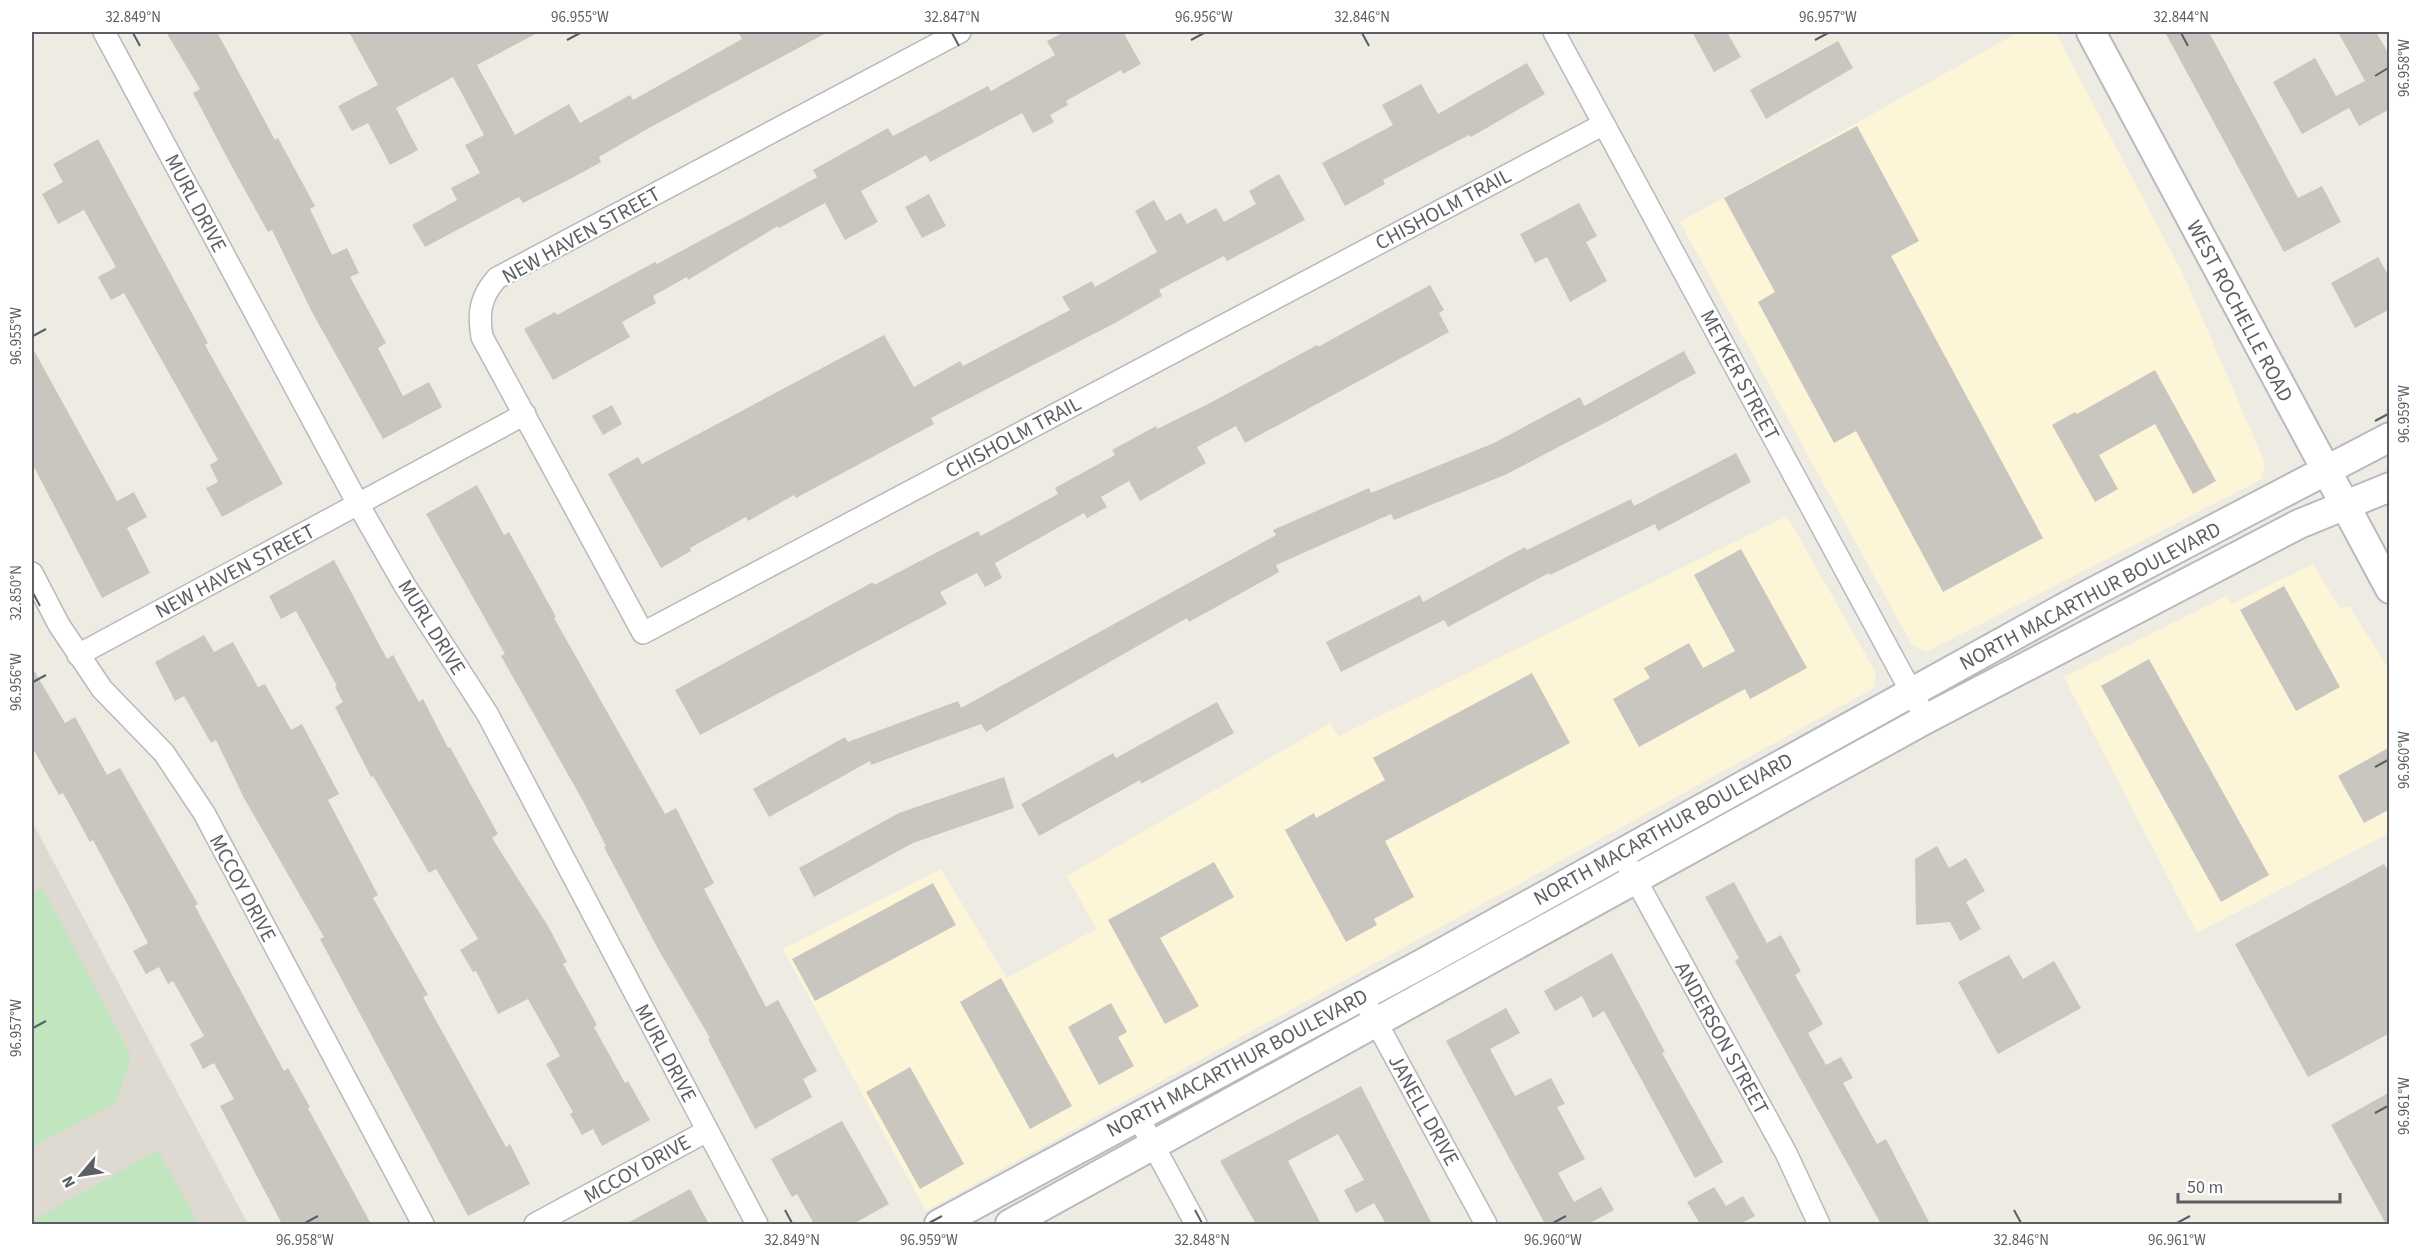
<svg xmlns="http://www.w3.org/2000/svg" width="2421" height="1256" viewBox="0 0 2421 1256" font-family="'Source Sans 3',sans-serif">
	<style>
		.commercial { fill: #fdf5d8 }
		.education { fill: #dedad1 }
		.green { fill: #c0e5bf }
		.building { fill: #c9c6c0 }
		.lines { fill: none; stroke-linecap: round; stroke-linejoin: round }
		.street-casing { stroke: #b6b9bd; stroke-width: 24 }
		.secondary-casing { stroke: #b7babf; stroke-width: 32 }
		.street { stroke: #fff; stroke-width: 21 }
		.secondary { stroke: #fff; stroke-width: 28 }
		.ticks { fill: none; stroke: #5b5f64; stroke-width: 2 }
		.labels { text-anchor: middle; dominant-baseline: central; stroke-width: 4.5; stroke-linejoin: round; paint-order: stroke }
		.street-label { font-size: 21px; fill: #5b5f64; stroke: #fff }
		.neatline { fill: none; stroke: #5b5f64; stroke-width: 2 }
		.ticks-label { font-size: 15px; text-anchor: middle; fill: #5b5f64 }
	</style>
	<rect width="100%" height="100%" fill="#eeebe3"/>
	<path class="commercial" d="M 2019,32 L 2055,32 L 2184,276 L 2265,463 L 2262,479 L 1926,652 L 1912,645 L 1680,222 Z
		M 1787,516 L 1876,673 L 1874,688 L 926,1211 L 783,949 L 941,869 L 1007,978 L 1096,929 L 1067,876 L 1330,723 L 1339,736 Z
		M 2313,564 L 2340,608 L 2349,606 L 2389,669 L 2389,833 L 2197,933 L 2064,677 L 2227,596 L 2232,604 Z"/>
	<path class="education" d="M 32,822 L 248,1224 L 32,1224 Z"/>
	<path class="green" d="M 43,888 L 131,1056 L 116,1103 L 32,1147 L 32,893 Z
		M 158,1150 L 199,1224 L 32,1224 L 32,1221 Z"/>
	<path class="building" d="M 166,32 L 217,32 L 275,140 L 278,138 L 315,206 L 310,209 L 332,255 L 347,248 L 359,273 L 350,277 L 386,343 L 378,348 L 403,396 L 429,382 L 442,407 L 383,439 L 312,312 L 272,230 L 268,232 L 231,165 L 193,93 L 200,89 Z
		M 349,32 L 539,32 L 477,65 L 515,135 L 569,104 L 580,123 L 630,95 L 633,100 L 742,39 L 738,32 L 828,32 L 649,128 L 599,157 L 601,162 L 572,178 L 523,203 L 519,197 L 425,247 L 412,225 L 457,200 L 451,188 L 480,173 L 465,145 L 484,135 L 453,77 L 396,108 L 418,150 L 390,165 L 368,123 L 352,131 L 338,106 L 378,85 Z
		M 1064,32 L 1123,32 L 1141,64 L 1123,74 L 1121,70 L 1066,101 L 1068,105 L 1050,115 L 1054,122 L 1033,133 L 1022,113 L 930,162 L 926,155 L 861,191 L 878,222 L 845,240 L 825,203 L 779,228 L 778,226 L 688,280 L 687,277 L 653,296 L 656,303 L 622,322 L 630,337 L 553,380 L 524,329 L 555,312 L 557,315 L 655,262 L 657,264 L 752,213 L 817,177 L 813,170 L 888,128 L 893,136 L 988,86 L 991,91 L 1055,55 L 1047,41 Z
		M 1692,32 L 1727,32 L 1741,57 L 1714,72 Z
		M 2165,32 L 2209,32 L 2298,198 L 2322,186 L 2341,222 L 2284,252 Z
		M 2338,32 L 2376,32 L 2390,56 L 2390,109 L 2359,126 L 2349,108 L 2302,134 L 2273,82 L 2315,58 L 2336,96 L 2365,81 Z
		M 1838,41 L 1853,68 L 1766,119 L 1750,90 Z
		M 1527,63 L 1545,94 L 1471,137 L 1469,135 L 1383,180 L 1385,184 L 1345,206 L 1322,163 L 1393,125 L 1382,105 L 1421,84 L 1438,114 Z
		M 1857,126 L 1919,241 L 1891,256 L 2043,538 L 1943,592 L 1856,431 L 1834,443 L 1758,302 L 1775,292 L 1724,198 Z
		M 98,139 L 208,343 L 205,345 L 283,484 L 222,517 L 206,488 L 218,482 L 210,465 L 218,460 L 124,293 L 111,300 L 98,277 L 116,267 L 84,210 L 58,224 L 42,194 L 63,182 L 53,164 Z
		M 1279,174 L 1305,220 L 1227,261 L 1224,256 L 1159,290 L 1162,296 L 1115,323 L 931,418 L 934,424 L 796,498 L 794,495 L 748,521 L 746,517 L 690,548 L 691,551 L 661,568 L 608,474 L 638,457 L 642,464 L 884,335 L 914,387 L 960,361 L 963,366 L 1070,310 L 1062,297 L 1092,281 L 1095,287 L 1157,252 L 1135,211 L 1154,200 L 1166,221 L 1181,213 L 1187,224 L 1216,208 L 1224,222 L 1256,204 L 1249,191 Z
		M 929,194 L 946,226 L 922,238 L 905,207 Z
		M 1579,203 L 1597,236 L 1586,242 L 1607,281 L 1570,302 L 1547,257 L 1535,263 L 1520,234 Z
		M 2378,257 L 2390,278 L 2390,309 L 2355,328 L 2331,283 Z
		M 1430,285 L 1444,310 L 1439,313 L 1449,332 L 1245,443 L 1236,426 L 1197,447 L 1206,463 L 1140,501 L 1129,481 L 1101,497 L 1107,507 L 1087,518 L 1084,513 L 995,563 L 1002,578 L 985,587 L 977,573 L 940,592 L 947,604 L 700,735 L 675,690 L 873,582 L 874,585 L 978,531 L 981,536 L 1058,494 L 1055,488 L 1115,455 L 1112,450 L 1156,426 L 1157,429 L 1210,403 L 1317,345 L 1318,347 Z
		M 32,347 L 117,501 L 134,492 L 147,517 L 127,528 L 150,573 L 102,598 L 32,463 Z
		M 1684,351 L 1696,373 L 1616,417 L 1507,474 L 1394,520 L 1391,514 L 1276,565 L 1279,572 L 1189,622 L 1187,618 L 986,732 L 981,724 L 871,765 L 870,761 L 769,817 L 753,789 L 845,737 L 848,742 L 958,701 L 961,708 L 1276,535 L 1273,530 L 1369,488 L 1371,493 L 1494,443 L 1580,397 L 1584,406 Z
		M 2155,370 L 2216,481 L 2193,494 L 2155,424 L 2099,455 L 2118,489 L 2095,502 L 2052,425 L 2075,412 L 2077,414 Z
		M 612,405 L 622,424 L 603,435 L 592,416 Z
		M 1736,453 L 1751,482 L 1658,531 L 1655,524 L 1550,575 L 1549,573 L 1448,627 L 1444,620 L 1341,672 L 1326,642 L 1420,595 L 1423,602 L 1525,547 L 1527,550 L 1631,499 L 1634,506 Z
		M 477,485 L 504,535 L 509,532 L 556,617 L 554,618 L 665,814 L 676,808 L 714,883 L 704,889 L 766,1007 L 778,1000 L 817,1071 L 803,1079 L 812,1097 L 755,1129 L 708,1039 L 710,1038 L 657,947 L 604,847 L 606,846 L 583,801 L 501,656 L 505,654 L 426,514 Z
		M 1741,549 L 1807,668 L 1750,699 L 1745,689 L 1639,747 L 1613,699 L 1650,678 L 1644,668 L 1689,643 L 1703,668 L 1735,651 L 1694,575 Z
		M 334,560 L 387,659 L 393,655 L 419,702 L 423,699 L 448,748 L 450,747 L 498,834 L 492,838 L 548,926 L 567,962 L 563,964 L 597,1025 L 594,1027 L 625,1083 L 628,1081 L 650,1120 L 602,1146 L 593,1129 L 582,1135 L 570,1114 L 573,1112 L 546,1064 L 560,1056 L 528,999 L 498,1014 L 476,971 L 473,972 L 460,950 L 478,939 L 436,869 L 429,873 L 373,776 L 371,777 L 335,707 L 343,702 L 335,687 L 337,686 L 296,611 L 281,619 L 269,596 Z
		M 2284,586 L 2340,687 L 2296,711 L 2240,610 Z
		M 204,635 L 214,652 L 233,642 L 258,687 L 265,684 L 291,730 L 302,724 L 339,794 L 328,800 L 378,895 L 373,898 L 428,995 L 423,997 L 506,1147 L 510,1144 L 530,1184 L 468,1216 L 320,939 L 324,937 L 244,798 L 216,740 L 211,743 L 184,696 L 175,701 L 155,662 Z
		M 2149,659 L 2269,875 L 2221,902 L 2101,686 Z
		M 32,667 L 65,723 L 75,717 L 107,775 L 120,768 L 198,904 L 195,906 L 284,1071 L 288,1068 L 310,1107 L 308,1108 L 371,1224 L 282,1224 L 220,1106 L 234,1099 L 214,1063 L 203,1069 L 190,1044 L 204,1036 L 173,981 L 168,984 L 159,967 L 146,974 L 133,951 L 148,943 L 93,840 L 90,842 L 63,793 L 59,795 L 32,747 Z
		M 1532,673 L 1570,743 L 1385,841 L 1414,897 L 1374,919 L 1377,925 L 1346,942 L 1285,830 L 1314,813 L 1316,818 L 1385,780 L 1373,758 Z
		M 1217,702 L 1234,733 L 1141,784 L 1140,780 L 1039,836 L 1021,804 L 1113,753 L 1116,758 Z
		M 2390,747 L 2390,809 L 2364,823 L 2338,776 Z
		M 1004,777 L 1014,808 L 913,843 L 814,897 L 799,868 L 899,813 Z
		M 1937,846 L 1949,868 L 1966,858 L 1985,891 L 1966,902 L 1981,929 L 1960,941 L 1950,922 L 1916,925 L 1915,859 Z
		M 1214,862 L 1234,897 L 1160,938 L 1199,1006 L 1165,1024 L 1108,920 Z
		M 2384,864 L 2390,875 L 2390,1033 L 2308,1077 L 2235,944 Z
		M 1734,882 L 1767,943 L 1781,935 L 1801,971 L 1795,975 L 1823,1024 L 1808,1033 L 1826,1065 L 1841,1057 L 1853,1078 L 1843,1083 L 1877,1144 L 1886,1139 L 1930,1224 L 1881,1224 L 1735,961 L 1739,958 L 1705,897 Z
		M 933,883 L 956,925 L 815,1001 L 792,959 Z
		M 1612,953 L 1665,1052 L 1662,1053 L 1723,1162 L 1695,1178 L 1604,1011 L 1593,1018 L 1582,996 L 1555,1011 L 1544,991 Z
		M 2009,955 L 2023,979 L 2054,961 L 2081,1008 L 1998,1054 L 1958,982 Z
		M 1001,978 L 1072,1106 L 1030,1129 L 960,1002 Z
		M 1111,1003 L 1127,1032 L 1118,1037 L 1134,1066 L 1099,1085 L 1068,1027 Z
		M 1506,1008 L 1520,1033 L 1490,1049 L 1515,1096 L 1551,1078 L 1565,1104 L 1557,1107 L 1585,1159 L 1558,1173 L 1574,1202 L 1601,1187 L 1614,1210 L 1588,1224 L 1545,1224 L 1446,1041 Z
		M 910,1067 L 964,1164 L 920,1189 L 866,1092 Z
		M 1361,1086 L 1432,1224 L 1386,1224 L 1374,1203 L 1356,1213 L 1344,1190 L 1364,1180 L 1338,1134 L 1288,1161 L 1321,1224 L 1256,1224 L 1220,1161 Z
		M 2390,1092 L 2390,1224 L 2386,1224 L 2331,1125 Z
		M 842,1121 L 889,1204 L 853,1224 L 814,1224 L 797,1194 L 792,1197 L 771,1159 Z
		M 1714,1187 L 1726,1206 L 1743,1196 L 1755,1216 L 1740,1224 L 1694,1224 L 1699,1222 L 1687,1202 Z
		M 690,1189 L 709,1224 L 626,1224 Z"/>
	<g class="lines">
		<defs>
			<path id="street" d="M 104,32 L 358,504 L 405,586 L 488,715 L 757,1224
				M 960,32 L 497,278 C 480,297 478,313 482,337 L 643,633 L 1604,124
				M 1554,32 L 1926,719
				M 32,573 L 59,625 L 102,689 L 164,753 L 204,813 L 423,1224
				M 78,655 L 525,414
				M 1621,853 L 1786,1153 L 1819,1224
				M 1369,1009 L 1486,1224
				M 1138,1117 L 1196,1224
				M 535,1224 L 707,1131"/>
			<path id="secondary" d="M 2091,32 L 2390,589
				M 939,1224 L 1427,961 L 2080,599 L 2390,437
				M 1010,1224 L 1926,719 L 2299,524 L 2390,487"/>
		</defs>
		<use href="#street" class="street-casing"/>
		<use href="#secondary" class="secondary-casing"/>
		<use href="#street" class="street"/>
		<use href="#secondary" class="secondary"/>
	</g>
	<path class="ticks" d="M 133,33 L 140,46M 952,33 L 959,46M 1362,33 L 1369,46M 2181,33 L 2188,46M 567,40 L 580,33M 1191,40 L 1204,33M 1815,40 L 1828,33M 2375,76 L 2388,68M 33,336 L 46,329M 2375,421 L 2388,414M 33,593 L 40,606M 33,682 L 46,675M 2375,767 L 2388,760M 33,1028 L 46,1021M 2375,1113 L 2388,1106M 785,1210 L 792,1223M 1195,1210 L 1202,1223M 2014,1210 L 2021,1223M 305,1223 L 318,1216M 929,1223 L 942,1216M 1553,1223 L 1566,1216M 2177,1223 L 2190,1216"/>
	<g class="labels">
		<g class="street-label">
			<text transform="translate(196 203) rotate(62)">MURL DRIVE</text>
			<text transform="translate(1443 209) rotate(-28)">CHISHOLM TRAIL</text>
			<text transform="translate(581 235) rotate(-29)">NEW HAVEN STREET</text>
			<text transform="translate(2240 311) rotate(62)">WEST ROCHELLE ROAD</text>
			<text transform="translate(1740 375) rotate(62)">METKER STREET</text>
			<text transform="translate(1013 437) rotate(-28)">CHISHOLM TRAIL</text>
			<text transform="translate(235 571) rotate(-28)">NEW HAVEN STREET</text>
			<text transform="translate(2090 596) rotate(-28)">NORTH MACARTHUR BOULEVARD</text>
			<text transform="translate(432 627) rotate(58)">MURL DRIVE</text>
			<text transform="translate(1663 829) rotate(-29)">NORTH MACARTHUR BOULEVARD</text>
			<text transform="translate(243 888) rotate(62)">MCCOY DRIVE</text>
			<text transform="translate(1722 1038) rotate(61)">ANDERSON STREET</text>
			<text transform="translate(666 1053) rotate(62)">MURL DRIVE</text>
			<text transform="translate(1237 1063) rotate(-28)">NORTH MACARTHUR BOULEVARD</text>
			<text transform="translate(1424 1110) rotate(61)">JANELL DRIVE</text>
			<text transform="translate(637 1169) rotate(-29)">MCCOY DRIVE</text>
		</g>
	</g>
	<rect width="2421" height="1256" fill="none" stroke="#ffffff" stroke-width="66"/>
	<g transform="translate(81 1175) rotate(241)" stroke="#ffffff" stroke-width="4.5" paint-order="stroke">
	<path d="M0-4.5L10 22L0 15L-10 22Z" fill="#5b5f64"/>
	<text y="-9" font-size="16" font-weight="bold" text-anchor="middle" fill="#5b5f64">N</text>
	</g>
	<path d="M2178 1193v9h162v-9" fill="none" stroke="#5b5f64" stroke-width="3"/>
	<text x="2187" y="1193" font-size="18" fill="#5b5f64" stroke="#ffffff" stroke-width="4.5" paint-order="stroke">50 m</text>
	<rect x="33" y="33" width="2355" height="1190" class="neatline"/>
	<g class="ticks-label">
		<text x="133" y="22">32.849°N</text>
		<text x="580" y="22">96.955°W</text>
		<text x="952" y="22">32.847°N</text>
		<text x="1204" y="22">96.956°W</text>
		<text x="1362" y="22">32.846°N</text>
		<text x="1828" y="22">96.957°W</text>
		<text x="2181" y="22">32.844°N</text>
		<text transform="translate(2404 68) rotate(-90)" y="5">96.958°W</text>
		<text transform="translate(16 336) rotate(-90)" y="5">96.955°W</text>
		<text transform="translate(2404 414) rotate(-90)" y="5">96.959°W</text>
		<text transform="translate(16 593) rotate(-90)" y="5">32.850°N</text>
		<text transform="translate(16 682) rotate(-90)" y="5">96.956°W</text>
		<text transform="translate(2404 760) rotate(-90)" y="5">96.960°W</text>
		<text transform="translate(16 1028) rotate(-90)" y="5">96.957°W</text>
		<text transform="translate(2404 1106) rotate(-90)" y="5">96.961°W</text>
		<text x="305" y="1245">96.958°W</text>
		<text x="792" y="1245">32.849°N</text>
		<text x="929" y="1245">96.959°W</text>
		<text x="1202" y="1245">32.848°N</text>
		<text x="1553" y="1245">96.960°W</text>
		<text x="2021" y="1245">32.846°N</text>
		<text x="2177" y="1245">96.961°W</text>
	</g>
</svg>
